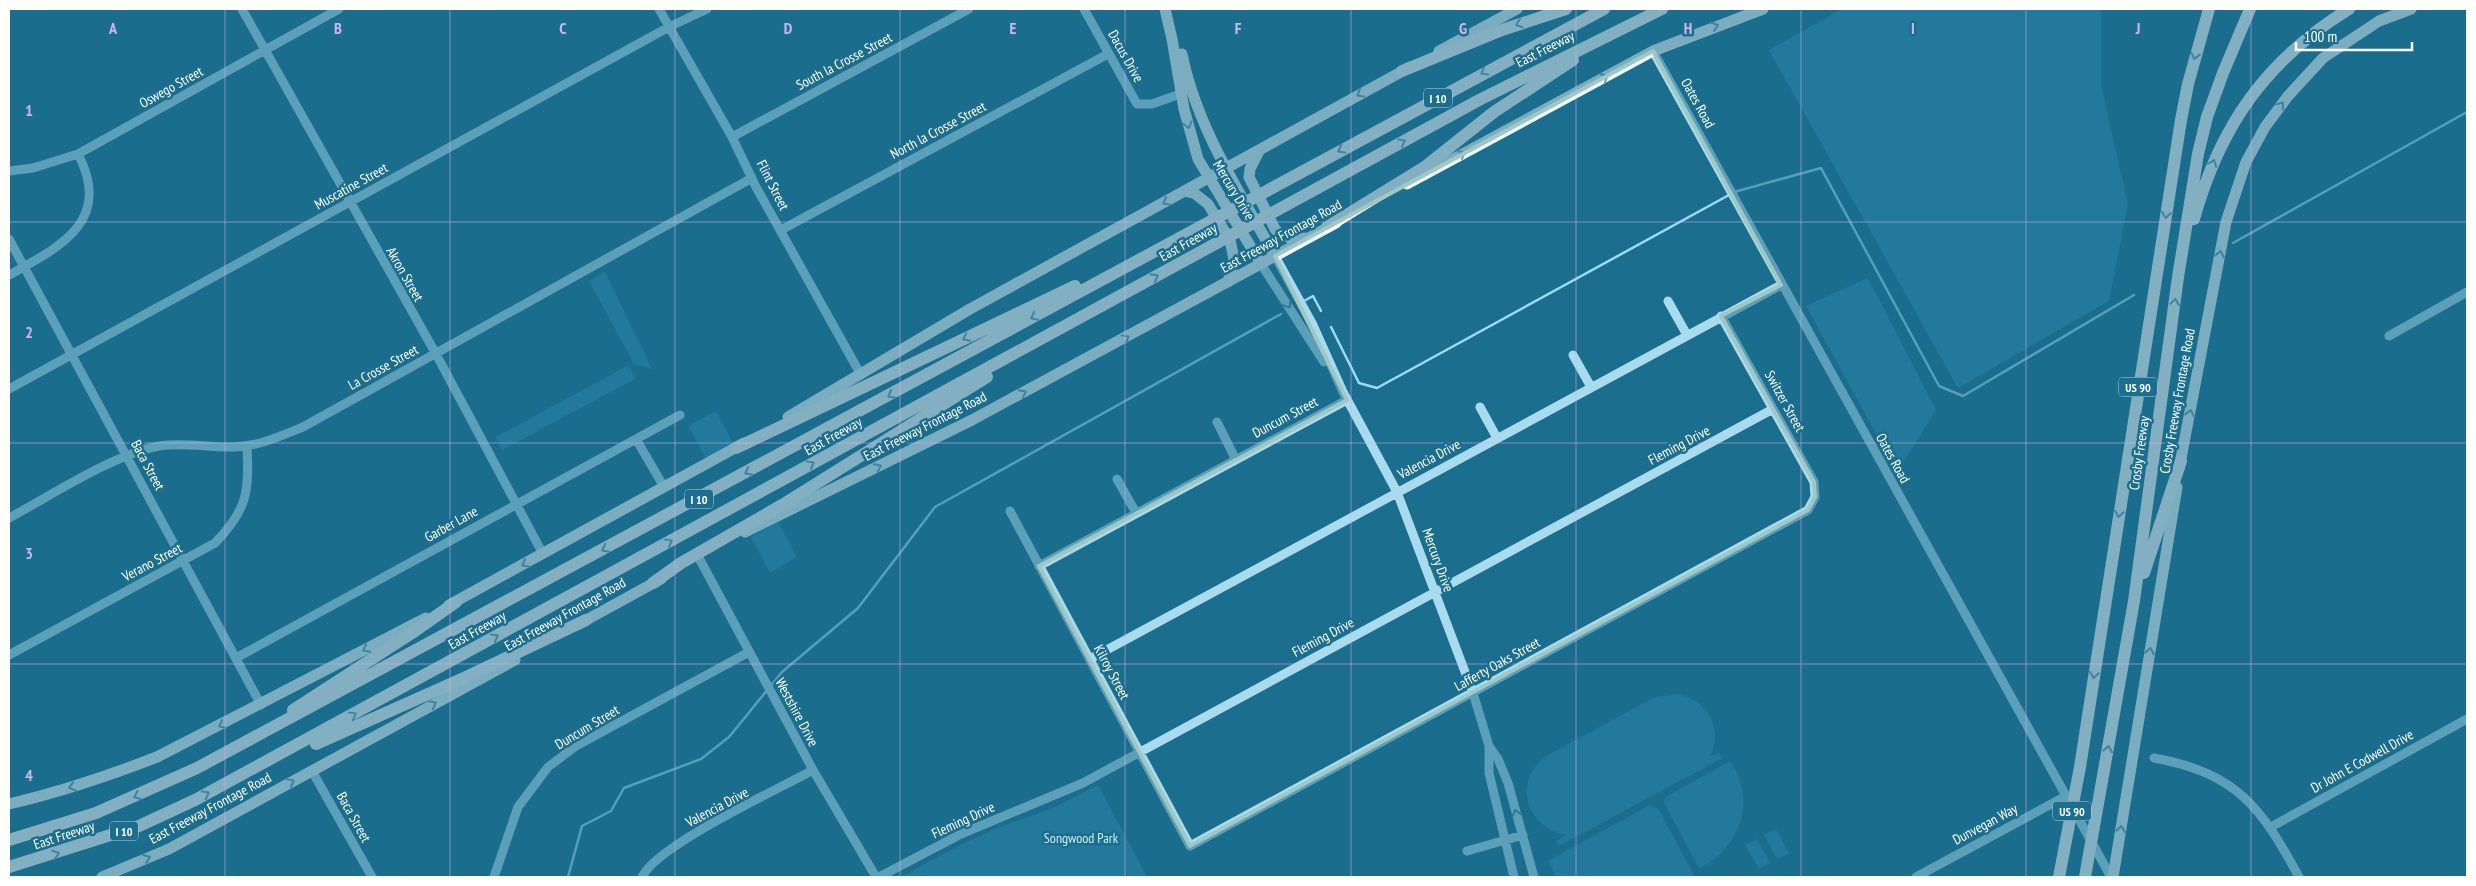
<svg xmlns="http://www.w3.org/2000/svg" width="2476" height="886" viewBox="0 0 2476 886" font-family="'PT Sans Narrow',sans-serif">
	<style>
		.green { fill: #2b88aa }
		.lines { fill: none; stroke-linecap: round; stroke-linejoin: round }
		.stream { stroke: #9bdbf0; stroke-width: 2.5 }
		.minor { stroke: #a8dbee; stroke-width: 9 }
		.major { stroke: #effaff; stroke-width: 11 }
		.highway { stroke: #fff; stroke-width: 12 }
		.oneway { stroke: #6ba1b6 }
		.oneway2 { stroke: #659fb6 }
		.oneway3 { stroke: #3e89a6 }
		.marked { fill: none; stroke: #9fc8c5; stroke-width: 4; stroke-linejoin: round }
		.grid { fill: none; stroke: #d1b5e9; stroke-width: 1; stroke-opacity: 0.55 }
		.labels { text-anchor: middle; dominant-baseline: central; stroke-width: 5; stroke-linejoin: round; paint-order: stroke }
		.shield { fill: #1b6e8e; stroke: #bbd4dd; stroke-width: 1 }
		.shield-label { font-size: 12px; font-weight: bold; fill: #fff }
		.street-label { font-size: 14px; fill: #fff; stroke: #1b6e8e }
		.park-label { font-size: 14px; fill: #ceeefa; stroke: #1b6e8e }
		.grid-label { font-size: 16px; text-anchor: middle; font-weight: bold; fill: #d1b5e9; stroke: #1b6e8e; stroke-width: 5; stroke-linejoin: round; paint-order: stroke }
	</style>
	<rect width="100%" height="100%" fill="#1b6e8e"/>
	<path class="green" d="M 1842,9 L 2101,9 L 2101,85 L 2128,204 L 2109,301 L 1958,388 L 1769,50 Z
		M 605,272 L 652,369 L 634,364 L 589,281 Z
		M 1868,278 L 1936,410 L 1897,472 L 1806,306 Z
		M 629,365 L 635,379 L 502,450 L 496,437 Z
		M 716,411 L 733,443 L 706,458 L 688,426 Z
		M 778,522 L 797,557 L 770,573 L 751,537 Z
		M 1676,694 C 1707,699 1724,728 1710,757 L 1719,753 L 1722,758 L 1559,846 L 1556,841 L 1566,835 C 1523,826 1512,777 1550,754 L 1653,698 Z
		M 1730,761 C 1758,799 1739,850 1699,868 L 1664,803 L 1666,797 Z
		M 1098,785 L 1147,877 L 901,877 L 960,845 L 997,828 L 1051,809 Z
		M 1648,806 L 1658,808 L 1695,877 L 1556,877 L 1548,861 Z
		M 1776,829 L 1789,853 L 1777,859 L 1764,835 Z
		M 1757,839 L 1770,863 L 1759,869 L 1745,845 Z"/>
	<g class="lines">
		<path class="stream" d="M 1734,192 L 1821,168 L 1939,386 L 1963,396 L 2134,295
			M 2233,243 L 2467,112
			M 1304,301 L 1313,296 L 1321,311
			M 1331,327 L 1359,383 L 1377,388 L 1729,195
			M 568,877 L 582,826 L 611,811 L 624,788 L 701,759 L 729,737 L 782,672 L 858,608 L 935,507 L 1281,314"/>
		<path class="minor" d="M 242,9 L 436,354 L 543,554
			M 659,9 L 732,137 L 756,187 L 861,375
			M 1084,9 L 1137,104 L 1152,104 L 1180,94
			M 1653,51 L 2111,877
			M 732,137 L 969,9
			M 9,171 L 33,168 L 78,154 L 339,9
			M 781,230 L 1108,54
			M 9,239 L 261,705
			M 1275,256 L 1313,325 L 1343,392 L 1397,492 L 1473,693 L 1489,746 L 1498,759 L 1508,783 L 1534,877
			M 1261,264 L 1324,362
			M 9,275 C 60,247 113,221 78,154
			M 1668,301 L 1687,335
			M 2389,336 L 2467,292
			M 1573,355 L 1591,387
			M 9,389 L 669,27 L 707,9
			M 1480,407 L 1497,438
			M 1217,422 L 1235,458
			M 636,439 L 664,487
			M 1117,479 L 1136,513
			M 1010,511 L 1190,846 L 1808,510 L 1815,497 L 1814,482 L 1721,316
			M 9,518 C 52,495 112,455 159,446 C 184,442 209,448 234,447 C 259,446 281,436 303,427 L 752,178
			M 699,558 L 813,770 L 876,877
			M 1039,566 L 1347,400
			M 9,655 L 215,543 C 248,509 249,492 247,446
			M 236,658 L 680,415
			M 1090,659 L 1781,285
			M 1489,746 L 1489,773 L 1514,877
			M 2154,758 C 2237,773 2261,807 2299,877
			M 312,771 L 372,877
			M 2271,827 L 2467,719
			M 1467,851 L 1523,835
			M 494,877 L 518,807 L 548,767 L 576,746 L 749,652
			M 642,877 C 657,845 777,790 813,770
			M 879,877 L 961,834 L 1083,783 L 1773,409
			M 1916,877 L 2066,796"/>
		<path class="major" d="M 1165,9 L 1172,39 L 1184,109 L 1198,159 L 1261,264
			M 1439,51 L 1517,9
			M 1182,54 C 1197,128 1239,191 1275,256
			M 1259,151 L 1250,169 L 1249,177 L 1275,229 L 1280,234 L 1293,239 L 1304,238
			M 1407,184 L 1653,51 L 1763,9
			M 1184,191 L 1194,193 L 1208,204 L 1230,240 L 1234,259 L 1228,282
			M 788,417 L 970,309 L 1410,67
			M 2179,469 L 2226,222 L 2246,162 L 2265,127 L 2288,96 L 2323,58 L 2379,21 L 2411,9
			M 745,532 L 972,420 L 1336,223
			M 449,605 L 744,443
			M 579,624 L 661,579
			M 9,804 C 60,792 108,776 157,757 L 426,618
			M 102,877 L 169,849 L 515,660
			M 2113,877 L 2177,487"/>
		<path class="highway" d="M 1402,71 L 1502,30 L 1566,9
			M 2194,219 C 2220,126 2266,60 2349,9
			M 1327,227 L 1426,166 L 1494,112 L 1573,60
			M 736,448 L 1075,286
			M 2144,573 L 2181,461
			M 653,583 L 681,563 L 782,505 L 987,377
			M 293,710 L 412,633 L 456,602
			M 316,744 L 464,678 L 586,620
			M 9,840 L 96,813 L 197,768 L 1604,9
			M 9,867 L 139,826 L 195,800 L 1481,99 L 1662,9
			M 2059,877 L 2080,767 L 2181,120 L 2188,84 L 2209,9
			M 2085,877 L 2134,601 L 2178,277 L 2198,154 L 2207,117 L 2223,73 L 2250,9"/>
	</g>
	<defs><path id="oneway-chevron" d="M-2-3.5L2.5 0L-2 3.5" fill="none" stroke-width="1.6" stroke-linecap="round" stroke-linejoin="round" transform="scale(1.25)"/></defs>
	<g class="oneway">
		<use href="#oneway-chevron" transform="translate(1519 24) rotate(161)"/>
		<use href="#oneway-chevron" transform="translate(2195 56) rotate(104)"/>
		<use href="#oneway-chevron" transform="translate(1484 72) rotate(151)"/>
		<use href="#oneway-chevron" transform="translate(1402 142) rotate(-29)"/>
		<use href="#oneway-chevron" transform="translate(1341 150) rotate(151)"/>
		<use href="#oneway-chevron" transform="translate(2213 163) rotate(-69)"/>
		<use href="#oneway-chevron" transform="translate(2166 215) rotate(99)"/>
		<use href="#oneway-chevron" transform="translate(1155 277) rotate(-28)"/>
		<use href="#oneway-chevron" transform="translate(2175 302) rotate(-82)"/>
		<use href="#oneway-chevron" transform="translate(1034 317) rotate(152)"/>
		<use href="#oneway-chevron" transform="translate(966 338) rotate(154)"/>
		<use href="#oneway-chevron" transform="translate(891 395) rotate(152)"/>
		<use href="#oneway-chevron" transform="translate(811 464) rotate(-29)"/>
		<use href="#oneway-chevron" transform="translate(748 472) rotate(152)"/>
		<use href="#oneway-chevron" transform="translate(2119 514) rotate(99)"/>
		<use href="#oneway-chevron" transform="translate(669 542) rotate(-29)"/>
		<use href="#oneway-chevron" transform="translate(605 549) rotate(152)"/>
		<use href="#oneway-chevron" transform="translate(495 637) rotate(-29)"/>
		<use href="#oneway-chevron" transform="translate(2094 675) rotate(99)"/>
		<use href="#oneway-chevron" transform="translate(353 715) rotate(-29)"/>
		<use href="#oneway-chevron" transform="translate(2108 749) rotate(-80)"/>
		<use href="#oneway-chevron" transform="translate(206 794) rotate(-28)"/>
		<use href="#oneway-chevron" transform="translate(137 796) rotate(157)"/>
		<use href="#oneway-chevron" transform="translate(56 854) rotate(-18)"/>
	</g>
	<g class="oneway2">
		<use href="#oneway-chevron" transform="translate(1715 26) rotate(-20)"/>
		<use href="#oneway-chevron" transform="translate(1605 77) rotate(-28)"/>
		<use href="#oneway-chevron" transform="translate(1360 94) rotate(151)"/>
		<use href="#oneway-chevron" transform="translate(2281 105) rotate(-53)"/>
		<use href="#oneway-chevron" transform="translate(1188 125) rotate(75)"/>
		<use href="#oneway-chevron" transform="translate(1462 154) rotate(-28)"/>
		<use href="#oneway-chevron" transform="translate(1166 202) rotate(151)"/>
		<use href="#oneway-chevron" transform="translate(2220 254) rotate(-79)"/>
		<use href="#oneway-chevron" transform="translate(1126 338) rotate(-29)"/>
		<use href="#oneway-chevron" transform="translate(1023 393) rotate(-28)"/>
		<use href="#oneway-chevron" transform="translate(2190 413) rotate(-79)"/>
		<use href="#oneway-chevron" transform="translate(878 467) rotate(-26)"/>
		<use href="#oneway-chevron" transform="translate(525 564) rotate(151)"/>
		<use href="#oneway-chevron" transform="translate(366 649) rotate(152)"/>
		<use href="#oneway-chevron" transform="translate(2150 651) rotate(-81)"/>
		<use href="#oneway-chevron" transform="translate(433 704) rotate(-29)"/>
		<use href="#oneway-chevron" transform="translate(222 725) rotate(153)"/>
		<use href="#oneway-chevron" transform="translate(291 782) rotate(-29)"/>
		<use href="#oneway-chevron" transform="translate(72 787) rotate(163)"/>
		<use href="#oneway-chevron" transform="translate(2121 829) rotate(-81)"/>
		<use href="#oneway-chevron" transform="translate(147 858) rotate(-23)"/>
	</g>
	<g class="oneway3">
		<use href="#oneway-chevron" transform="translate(1288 305) rotate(57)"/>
		<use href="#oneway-chevron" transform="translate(1516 813) rotate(-106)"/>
	</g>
	<path d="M0 0H2476V886H0ZM 1653,51 L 1781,285 L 1721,316 L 1814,482 L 1815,497 L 1808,510 L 1190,846 L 1039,566 L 1347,400 L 1275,256 Z" fill="#1b6e8e" fill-opacity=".55" fill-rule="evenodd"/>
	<path class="marked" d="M 1653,51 L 1781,285 L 1721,316 L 1814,482 L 1815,497 L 1808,510 L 1190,846 L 1039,566 L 1347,400 L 1275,256 Z"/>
	<path class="grid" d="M 225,9 L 225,877M 450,9 L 450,877M 675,9 L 675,877M 900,9 L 900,877M 1125,9 L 1125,877M 1351,9 L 1351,877M 1576,9 L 1576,877M 1801,9 L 1801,877M 2026,9 L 2026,877M 2251,9 L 2251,877M 9,222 L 2467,222M 9,443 L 2467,443M 9,664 L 2467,664"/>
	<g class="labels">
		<g class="shield">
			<rect x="1424" y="88.5" width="28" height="19" rx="4"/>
			<rect x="2119" y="377.5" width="38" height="19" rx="4"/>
			<rect x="685" y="489.5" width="28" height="19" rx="4"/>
			<rect x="2053" y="801.5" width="38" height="19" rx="4"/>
			<rect x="110" y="821.5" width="28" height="19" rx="4"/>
		</g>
		<g class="shield-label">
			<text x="1438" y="98">I 10</text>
			<text x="2138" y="387">US 90</text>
			<text x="699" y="499">I 10</text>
			<text x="2072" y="811">US 90</text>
			<text x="124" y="831">I 10</text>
		</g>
		<g class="street-label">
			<text transform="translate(1545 49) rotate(-27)">East Freeway</text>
			<text transform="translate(1126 56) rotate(61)">Dacus Drive</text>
			<text transform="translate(844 61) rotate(-28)">South la Crosse Street</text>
			<text transform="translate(171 87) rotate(-29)">Oswego Street</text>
			<text transform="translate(1698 103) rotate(61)">Oates Road</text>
			<text transform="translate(938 130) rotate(-28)">North la Crosse Street</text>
			<text transform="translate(773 185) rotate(63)">Flint Street</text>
			<text transform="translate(351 186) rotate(-29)">Muscatine Street</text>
			<text transform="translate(1234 190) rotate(59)">Mercury Drive</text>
			<text transform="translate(1281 236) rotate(-29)">East Freeway Frontage Road</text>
			<text transform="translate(1188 242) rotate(-29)">East Freeway</text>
			<text transform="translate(405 274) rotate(60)">Akron Street</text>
			<text transform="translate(383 367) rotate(-29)">La Crosse Street</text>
			<text transform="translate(1785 401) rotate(61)">Switzer Street</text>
			<text transform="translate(2177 401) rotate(-80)">Crosby Freeway Frontage Road</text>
			<text transform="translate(1285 417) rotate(-28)">Duncum Street</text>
			<text transform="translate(925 426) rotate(-27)">East Freeway Frontage Road</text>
			<text transform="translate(833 436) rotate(-29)">East Freeway</text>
			<text transform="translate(1679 445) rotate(-28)">Fleming Drive</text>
			<text transform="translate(2139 453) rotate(-82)">Crosby Freeway</text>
			<text transform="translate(1893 458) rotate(61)">Oates Road</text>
			<text transform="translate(1429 459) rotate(-28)">Valencia Drive</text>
			<text transform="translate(148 465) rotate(62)">Baca Street</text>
			<text transform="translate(451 524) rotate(-29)">Garber Lane</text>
			<text transform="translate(1438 560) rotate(70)">Mercury Drive</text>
			<text transform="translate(152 562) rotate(-28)">Verano Street</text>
			<text transform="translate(565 614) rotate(-29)">East Freeway Frontage Road</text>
			<text transform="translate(477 630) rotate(-29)">East Freeway</text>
			<text transform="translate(1323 637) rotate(-28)">Fleming Drive</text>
			<text transform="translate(1497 664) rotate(-29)">Lafferty Oaks Street</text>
			<text transform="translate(1112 672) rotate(62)">Kilroy Street</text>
			<text transform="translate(797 712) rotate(62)">Westshire Drive</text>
			<text transform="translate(587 727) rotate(-31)">Duncum Street</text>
			<text transform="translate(2362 761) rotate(-29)">Dr John E Codwell Drive</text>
			<text transform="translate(717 807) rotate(-28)">Valencia Drive</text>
			<text transform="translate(210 808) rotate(-28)">East Freeway Frontage Road</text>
			<text transform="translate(354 817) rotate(61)">Baca Street</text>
			<text transform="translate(963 820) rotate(-25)">Fleming Drive</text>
			<text transform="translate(1985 824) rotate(-28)">Dunvegan Way</text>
			<text transform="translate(64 835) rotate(-18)">East Freeway</text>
		</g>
		<g class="park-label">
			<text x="1081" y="838">Songwood Park</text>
		</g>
	</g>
	<g class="grid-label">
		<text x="113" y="34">A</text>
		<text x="338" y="34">B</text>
		<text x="563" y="34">C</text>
		<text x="788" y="34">D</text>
		<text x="1013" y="34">E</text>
		<text x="1238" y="34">F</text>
		<text x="1463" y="34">G</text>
		<text x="1688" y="34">H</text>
		<text x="1913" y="34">I</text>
		<text x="2138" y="34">J</text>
		<text x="29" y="116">1</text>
		<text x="29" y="338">2</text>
		<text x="29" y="559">3</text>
		<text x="29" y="781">4</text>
	</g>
	<rect width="2476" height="886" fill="none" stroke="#ffffff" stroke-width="20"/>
	<path d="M2296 42v8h116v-8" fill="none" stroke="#ffffff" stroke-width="2.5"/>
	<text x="2304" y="42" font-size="15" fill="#ffffff" stroke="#1b6e8e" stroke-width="4" paint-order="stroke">100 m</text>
</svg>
